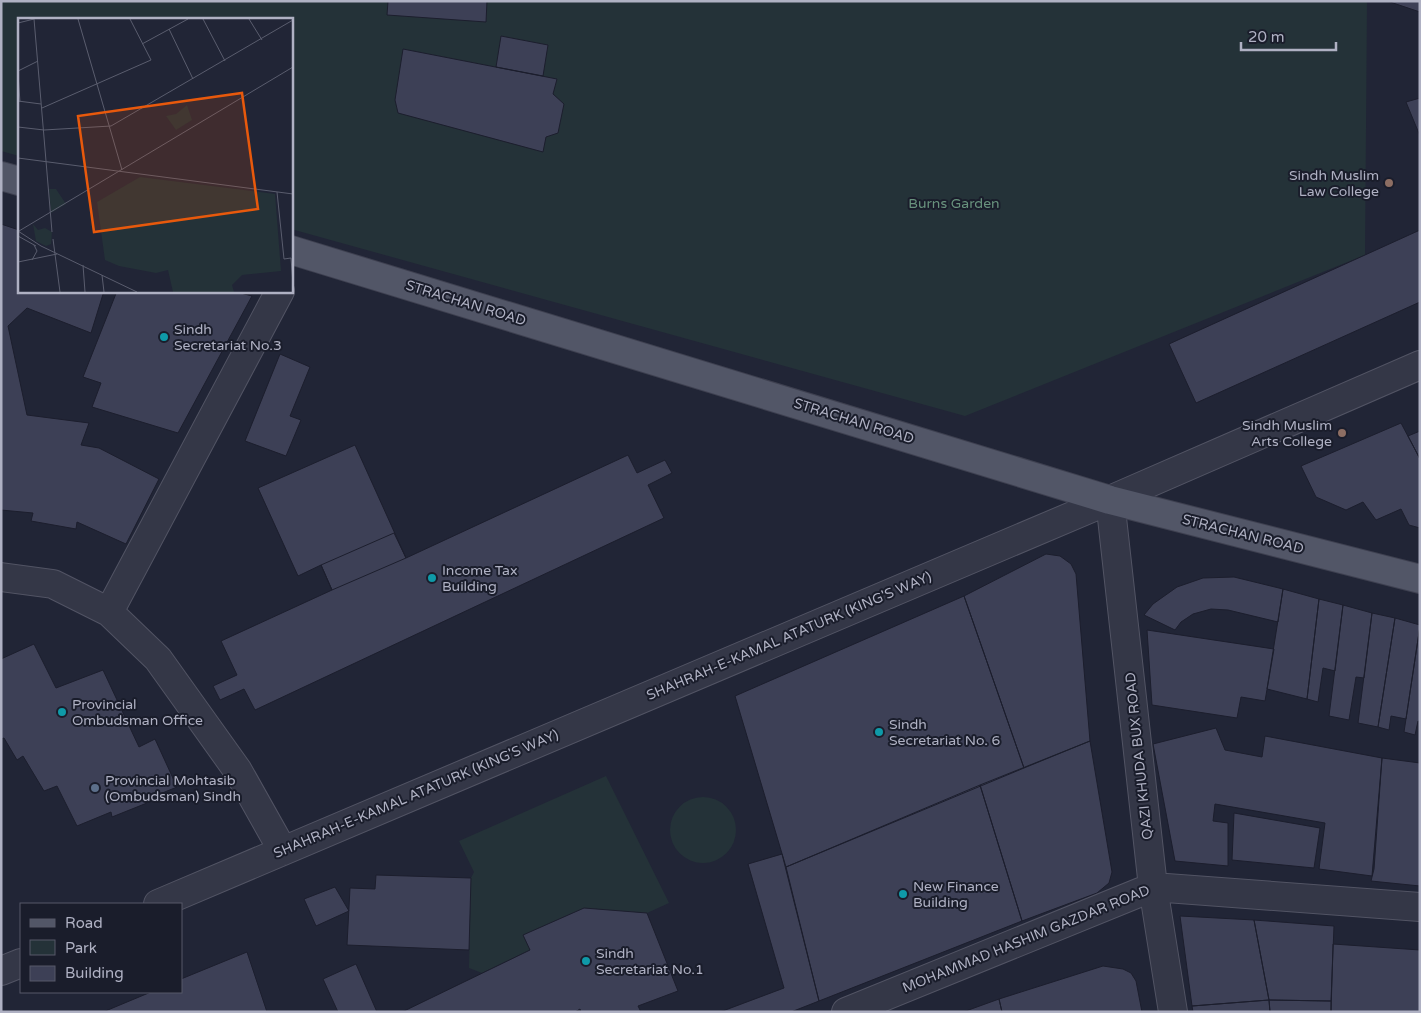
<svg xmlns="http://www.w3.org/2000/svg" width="1421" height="1013" viewBox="0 0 1421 1013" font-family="'Varela Round',sans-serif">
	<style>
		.green { fill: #243238 }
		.building { fill: #3d4056; stroke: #1c1e2d }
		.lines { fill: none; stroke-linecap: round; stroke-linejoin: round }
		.minor-casing { stroke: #525464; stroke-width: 30 }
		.major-casing { stroke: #3e4050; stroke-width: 30 }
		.minor { stroke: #343747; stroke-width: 28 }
		.major { stroke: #525667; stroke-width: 28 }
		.education-dot { fill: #8d6e63; stroke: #1a1d2b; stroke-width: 2 }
		.culture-dot { fill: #0f9aa8; stroke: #1a1d2b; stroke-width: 2 }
		.service-dot { fill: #5c6f8a; stroke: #1a1d2b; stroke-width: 2 }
		.labels { text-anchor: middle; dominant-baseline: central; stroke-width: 4; stroke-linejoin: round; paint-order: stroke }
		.poi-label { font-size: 14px; fill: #afb1c3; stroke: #1a1d2b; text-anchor: start }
		.park-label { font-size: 14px; fill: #68927d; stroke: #1a1d2b }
		.street-label { font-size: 14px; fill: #afb1c3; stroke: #1a1d2b }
		.inset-road { fill: none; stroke: #5a5d6e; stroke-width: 1 }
		.view { fill: #e8590c; fill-opacity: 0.15; stroke: #e8590c; stroke-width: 2.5 }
		.inset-edge { fill: none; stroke: #afb1c3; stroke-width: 2.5 }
	</style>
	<rect width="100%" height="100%" fill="#212536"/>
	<path class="green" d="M 1,1 L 1367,1 L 1365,255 L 965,416 L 291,229 L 291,19 L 19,19 L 19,156 L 1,151 Z
		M 606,776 L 669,903 L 647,913 L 584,908 L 523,935 L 530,950 L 482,973 L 469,968 L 471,878 L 474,872 L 459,841 Z
		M670 830a33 33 0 1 1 66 0a33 33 0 1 1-66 0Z"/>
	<path class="building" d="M 388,1 L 487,1 L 486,22 L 387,15 Z
		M 1420,1 L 1420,12 L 1387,1 Z
		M 501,36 L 548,45 L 543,76 L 496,67 Z
		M 403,49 L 557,79 L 553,94 L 564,104 L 558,133 L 546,137 L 543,152 L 398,113 L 395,100 Z
		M 1420,98 L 1420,136 L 1406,102 Z
		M 1,224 L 19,230 L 19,291 L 104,291 L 91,333 L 27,308 L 8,326 L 27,415 L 89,423 L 81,445 L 99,448 L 159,479 L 126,544 L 77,522 L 76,529 L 31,521 L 33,513 L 1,510 Z
		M 1420,230 L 1420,302 L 1196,403 L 1169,344 Z
		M 117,291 L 233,291 L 252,296 L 178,433 L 92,407 L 101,383 L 83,377 Z
		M 280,354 L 310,367 L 290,416 L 301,420 L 286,456 L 245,441 Z
		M 1401,423 L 1420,459 L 1420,528 L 1409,525 L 1401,509 L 1376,520 L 1363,502 L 1346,510 L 1316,497 L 1301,466 Z
		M 1420,431 L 1420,459 L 1408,436 Z
		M 355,445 L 406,558 L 332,590 L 321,565 L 298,576 L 258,488 Z
		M 628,455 L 637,473 L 665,460 L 672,473 L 648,485 L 664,518 L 255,710 L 244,689 L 220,700 L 213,686 L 237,675 L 221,641 L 332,590 L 321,565 L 394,533 L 406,558 Z
		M 1046,554 L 1060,556 L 1071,564 L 1076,574 L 1090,741 L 1024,768 L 964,596 Z
		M 1234,577 L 1283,589 L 1278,622 L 1228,610 L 1211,609 L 1193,614 L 1181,622 L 1175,630 L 1144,615 L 1153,604 L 1177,587 L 1203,578 Z
		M 1283,589 L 1319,599 L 1307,699 L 1267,689 Z
		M 964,596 L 1024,768 L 786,867 L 735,696 Z
		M 1319,599 L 1343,605 L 1335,671 L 1323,668 L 1318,702 L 1307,699 Z
		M 1343,605 L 1372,613 L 1364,678 L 1356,677 L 1349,720 L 1329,716 Z
		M 1372,613 L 1395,618 L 1378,727 L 1358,723 Z
		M 1395,618 L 1420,625 L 1420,626 L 1406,719 L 1391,716 L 1389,730 L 1378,727 Z
		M 1420,626 L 1420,722 L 1418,721 L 1415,735 L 1404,732 Z
		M 1147,630 L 1274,649 L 1265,701 L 1241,697 L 1237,718 L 1152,705 Z
		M 34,644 L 56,688 L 103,670 L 139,747 L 155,739 L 177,787 L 145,800 L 147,803 L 112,817 L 111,812 L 77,826 L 57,786 L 44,791 L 23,756 L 17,760 L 4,738 L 1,739 L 1,659 Z
		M 1216,728 L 1225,750 L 1262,757 L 1265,736 L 1382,758 L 1372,876 L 1319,869 L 1325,823 L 1215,804 L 1213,821 L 1228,823 L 1228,866 L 1175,861 L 1153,744 Z
		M 1090,741 L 1112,872 L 1109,883 L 1097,893 L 1022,921 L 980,785 Z
		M 1382,758 L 1420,763 L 1420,886 L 1371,881 L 1374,869 Z
		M 980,785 L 1022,921 L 819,1001 L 786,867 Z
		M 1234,813 L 1320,828 L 1314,868 L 1232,860 Z
		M 782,854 L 819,1001 L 791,1012 L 720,1012 L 784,988 L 748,864 Z
		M 376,875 L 471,878 L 469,950 L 347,945 L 350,888 L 375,889 Z
		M 335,887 L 349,911 L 316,926 L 304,899 Z
		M 584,908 L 647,913 L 678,991 L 638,1006 L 641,1012 L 581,1012 L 580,1009 L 575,1012 L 402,1012 L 530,950 L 523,935 Z
		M 1180,916 L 1254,920 L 1269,1000 L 1192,1006 Z
		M 1254,920 L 1334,926 L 1331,1001 L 1269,1000 Z
		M 1333,944 L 1420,950 L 1420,1012 L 1331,1012 Z
		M 247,952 L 267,1012 L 103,1012 L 151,992 L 181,992 L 181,979 Z
		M 356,964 L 377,1012 L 338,1012 L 323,979 Z
		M 1103,966 L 1123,969 L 1131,973 L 1136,981 L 1142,1012 L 1002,1012 L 999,999 Z
		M 999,999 L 1002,1012 L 963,1012 Z
		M 1269,1000 L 1270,1012 L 1193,1012 L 1192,1006 Z
		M 1269,1000 L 1331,1001 L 1331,1012 L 1270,1012 Z"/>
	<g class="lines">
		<defs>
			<path id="minor" d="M 1110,500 L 1153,887 L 1173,1012
				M 1,577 L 53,584 L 109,612 L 158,659 L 238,771 L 283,851
				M 109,612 L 280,291
				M 158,904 L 1110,500 L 1420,365
				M 1,971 L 21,963
				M 846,1012 L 1153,887 L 1420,907"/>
			<path id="major" d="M 1,176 L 19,181
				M 291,250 L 1110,500 L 1420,579"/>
		</defs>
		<use href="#minor" class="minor-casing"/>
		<use href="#major" class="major-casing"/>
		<use href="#minor" class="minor"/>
		<use href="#major" class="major"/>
	</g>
	<g class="education-dot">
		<circle cx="1389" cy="183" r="5"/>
		<circle cx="1342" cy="433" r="5"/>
	</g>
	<g class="culture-dot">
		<circle cx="164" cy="337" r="5"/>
		<circle cx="432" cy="578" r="5"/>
		<circle cx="62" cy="712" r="5"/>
		<circle cx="879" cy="732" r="5"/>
		<circle cx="903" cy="894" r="5"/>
		<circle cx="586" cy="961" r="5"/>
	</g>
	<circle class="service-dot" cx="95" cy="788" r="5"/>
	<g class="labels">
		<g class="poi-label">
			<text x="1379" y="175" text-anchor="end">Sindh Muslim<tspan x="1379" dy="16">Law College</tspan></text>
			<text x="174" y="329">Sindh<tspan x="174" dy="16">Secretariat No.3</tspan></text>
			<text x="1332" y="425" text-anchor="end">Sindh Muslim<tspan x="1332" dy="16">Arts College</tspan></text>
			<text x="442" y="570">Income Tax<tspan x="442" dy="16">Building</tspan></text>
			<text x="72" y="704">Provincial<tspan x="72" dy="16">Ombudsman Office</tspan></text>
			<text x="889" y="724">Sindh<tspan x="889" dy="16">Secretariat No. 6</tspan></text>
			<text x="105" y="780">Provincial Mohtasib<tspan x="105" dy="16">(Ombudsman) Sindh</tspan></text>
			<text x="913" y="886">New Finance<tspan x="913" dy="16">Building</tspan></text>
			<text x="596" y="953">Sindh<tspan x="596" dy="16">Secretariat No.1</tspan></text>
		</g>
		<g class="park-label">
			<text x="954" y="203">Burns Garden</text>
		</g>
		<g class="street-label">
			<text transform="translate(466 303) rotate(17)">STRACHAN ROAD</text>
			<text transform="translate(854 421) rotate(17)">STRACHAN ROAD</text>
			<text transform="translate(1243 534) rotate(14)">STRACHAN ROAD</text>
			<text transform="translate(789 636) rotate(-23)">SHAHRAH-E-KAMAL ATATURK (KING'S WAY)</text>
			<text transform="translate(1139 756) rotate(-96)">QAZI KHUDA BUX ROAD</text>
			<text transform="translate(416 794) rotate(-23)">SHAHRAH-E-KAMAL ATATURK (KING'S WAY)</text>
			<text transform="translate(1026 939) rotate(-22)">MOHAMMAD HASHIM GAZDAR ROAD</text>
		</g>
	</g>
	<g transform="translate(18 18)">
		<rect width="275" height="275" fill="#212536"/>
		<path d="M 169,87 L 174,102 L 158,112 L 148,98 L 158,96 ZM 122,159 L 257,176 L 263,253 L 224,257 L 214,267 L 216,274 L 155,274 L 150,252 L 138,255 L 101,248 L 87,242 L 79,184 ZM 31,171 L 38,171 L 48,186 L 33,195 ZM 15,206 L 20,212 L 27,210 L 34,214 L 33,226 L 28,228 L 18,223 Z" fill="#243238"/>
		<path class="inset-road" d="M 16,1 L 34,214M 60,1 L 104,152M 185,1 L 207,43M 231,1 L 244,22M 0,5 L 16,1M 151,11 L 175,61M 124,26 L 170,1M 0,53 L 20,43M 0,56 L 2,84M 0,83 L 23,86M 24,90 L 133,42 L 112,1M 0,109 L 26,112 L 93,108 L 275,2M 0,140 L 275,176M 259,174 L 266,241 L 273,240 L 275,266M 0,213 L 23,228 L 119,274M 1,213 L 275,49M 0,218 L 18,228M 35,221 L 42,274M 14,242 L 19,233 L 16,227M 0,244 L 39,236M 65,247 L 67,274M 84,257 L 86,274"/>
		<path class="view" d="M 224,75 L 240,191 L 76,214 L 60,98 Z"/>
		<rect width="275" height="275" class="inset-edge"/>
	</g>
	<rect width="1421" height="1013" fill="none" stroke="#afb1c3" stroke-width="5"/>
	<rect x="20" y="903" width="162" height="90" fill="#1a1d2b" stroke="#565868"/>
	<rect x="30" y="919" width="25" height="8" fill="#525667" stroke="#565868"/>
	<text x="65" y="928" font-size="15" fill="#afb1c3">Road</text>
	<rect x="30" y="940" width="25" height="15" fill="#243238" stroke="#565868"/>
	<text x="65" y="953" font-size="15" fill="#afb1c3">Park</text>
	<rect x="30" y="966" width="25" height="15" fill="#3d4056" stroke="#565868"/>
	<text x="65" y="978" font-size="15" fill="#afb1c3">Building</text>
	<path d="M1241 42v8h95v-8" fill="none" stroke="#afb1c3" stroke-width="2.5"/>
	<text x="1248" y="42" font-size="15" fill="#afb1c3" stroke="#1a1d2b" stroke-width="4" paint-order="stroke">20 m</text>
</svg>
